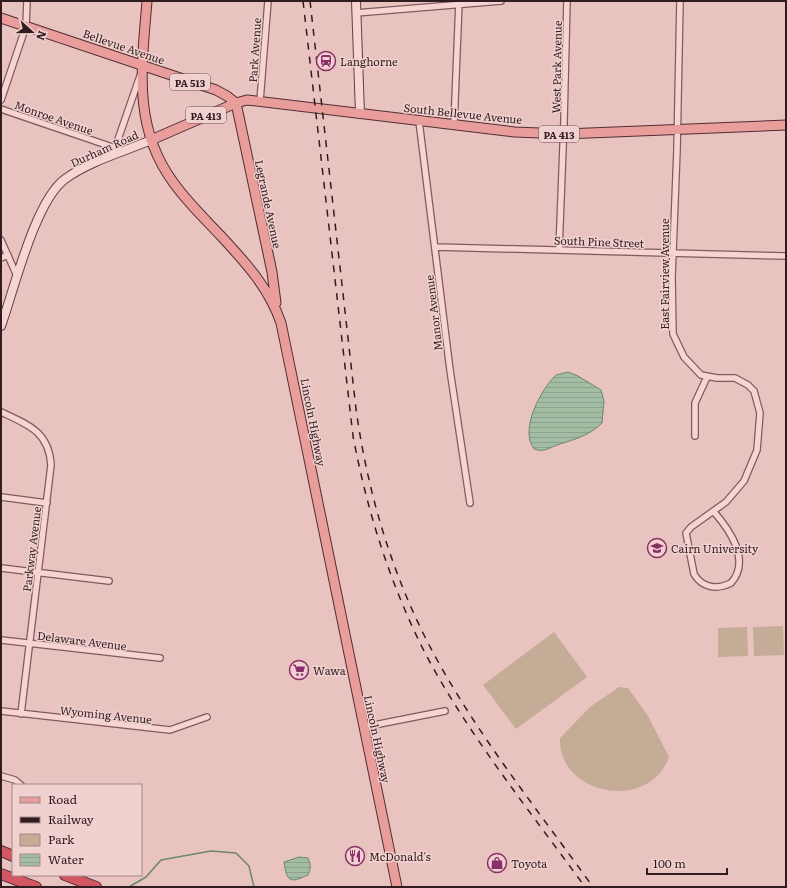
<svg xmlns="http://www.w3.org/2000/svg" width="787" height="888" viewBox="0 0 787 888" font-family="Literata,serif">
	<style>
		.park { fill: #c5ac96 }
		.water { fill: url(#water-rules); stroke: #6b886e }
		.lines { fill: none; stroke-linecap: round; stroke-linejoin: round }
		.stream { stroke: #6b886e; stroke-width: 1.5 }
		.street-casing { stroke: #805a5e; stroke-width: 8 }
		.secondary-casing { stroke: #623d42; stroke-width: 10 }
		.primary-casing { stroke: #4e2e34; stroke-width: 11 }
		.highway-casing { stroke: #4e2e34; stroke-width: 12 }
		.street { stroke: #f5d4d2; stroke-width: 5.5 }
		.secondary { stroke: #f5d4d2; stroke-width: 8 }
		.primary { stroke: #ea9e9b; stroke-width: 9 }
		.highway { stroke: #d25762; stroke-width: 10 }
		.rail { stroke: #311d20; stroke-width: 1.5; stroke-dasharray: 7 7; stroke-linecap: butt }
		.labels { text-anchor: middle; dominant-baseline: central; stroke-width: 3; stroke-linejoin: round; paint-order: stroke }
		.shield { fill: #f1d1cf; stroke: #6b5354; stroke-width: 1 }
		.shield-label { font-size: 10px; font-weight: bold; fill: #311d20 }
		.street-label { font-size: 11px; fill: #311d20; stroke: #f1d1cf }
		.poi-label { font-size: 11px; fill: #311d20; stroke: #f1d1cf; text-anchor: start }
	</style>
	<defs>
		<pattern id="water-rules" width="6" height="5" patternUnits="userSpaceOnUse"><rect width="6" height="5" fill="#a3bca4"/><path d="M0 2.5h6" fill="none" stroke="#8da18d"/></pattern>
	</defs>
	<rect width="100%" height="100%" fill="#e9c3c0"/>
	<path class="park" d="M 783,626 L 784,655 L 754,656 L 753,627 Z
		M 747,627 L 748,656 L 718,657 L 718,628 Z
		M 554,632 L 587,677 L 516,729 L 483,685 Z
		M 619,687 L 628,688 L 648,716 L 669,757 C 650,812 558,796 560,738 L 590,707 Z"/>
	<path class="water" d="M 568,372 L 578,376 L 601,390 L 604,401 L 602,423 C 590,435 576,439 560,444 C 550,447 545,453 534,449 C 519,430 541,389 556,375 Z
		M 299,857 L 308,858 C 311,864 311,869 308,875 C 289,884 287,881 284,862 Z"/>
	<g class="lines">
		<path class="stream" d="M 129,887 L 146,877 L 161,860 L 211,851 L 236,853 L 249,866 L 254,887"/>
		<defs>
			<path id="street" d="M 680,1 L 677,150 L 672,277 L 673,334 L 684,357 L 701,375 L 717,378 L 735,378 L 748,385 L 754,391 L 760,413 L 757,450 L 744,481 L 726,502 L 691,527 L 686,533 L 694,574 C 702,588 717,590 731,583 C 751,561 730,530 714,512
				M 356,13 L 501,1
				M 1,100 L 26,26 L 27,1
				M 260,101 L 268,1
				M 1,109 L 124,151
				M 419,121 L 450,370 L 470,503
				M 454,125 L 459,2
				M 114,151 L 140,76
				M 1,240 L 17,276
				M 435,247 L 786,256
				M 559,250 L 564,121 L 567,1
				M 1,258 L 8,255
				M 1,412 C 29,425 49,432 51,465 L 21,714
				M 695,436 L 695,403 L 707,377
				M 1,497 L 47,503
				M 1,568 L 109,581
				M 1,640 L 160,658
				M 1,711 L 170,730 L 207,717
				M 364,727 L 445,711
				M 1,776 L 15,780 L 21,785"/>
			<path id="secondary" d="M 356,1 L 360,114
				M 1,326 C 14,290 35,201 65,179 C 90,161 123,152 151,140"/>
			<path id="primary" d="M 147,1 C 142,65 132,126 173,182 C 187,202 205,219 221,236 C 246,263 269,288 281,323 L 397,887
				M 1,18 L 216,90 L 227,96 L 236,103
				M 236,103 L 272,272 L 276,303
				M 151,140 L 236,103 L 247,100 L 515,132 L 564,134 L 786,125"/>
			<path id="highway" d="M 1,851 L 13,856
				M 1,874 L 36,887
				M 65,875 L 96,887"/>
		</defs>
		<use href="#street" class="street-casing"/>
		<use href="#secondary" class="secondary-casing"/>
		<use href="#primary" class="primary-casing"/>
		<use href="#highway" class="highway-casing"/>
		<use href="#street" class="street"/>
		<use href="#secondary" class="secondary"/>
		<use href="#primary" class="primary"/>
		<use href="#highway" class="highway"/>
		<path class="rail" d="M 303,1 L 353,436 C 367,511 390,584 425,653 C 469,736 530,811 585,887
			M 310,1 L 356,409 C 367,488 389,565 425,637 C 470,726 535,806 593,887"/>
	</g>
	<defs>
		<symbol id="station-ring" viewBox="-11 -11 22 22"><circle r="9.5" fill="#f1d1cf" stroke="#89306a" stroke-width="1.5"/><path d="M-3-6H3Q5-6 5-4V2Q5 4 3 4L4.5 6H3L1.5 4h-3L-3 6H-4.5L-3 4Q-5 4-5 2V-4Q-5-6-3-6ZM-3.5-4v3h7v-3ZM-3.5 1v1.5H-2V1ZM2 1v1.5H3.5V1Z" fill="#89306a"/></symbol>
		<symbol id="university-ring" viewBox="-11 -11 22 22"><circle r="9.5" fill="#f1d1cf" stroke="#89306a" stroke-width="1.5"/><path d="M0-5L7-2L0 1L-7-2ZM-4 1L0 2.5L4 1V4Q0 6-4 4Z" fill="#89306a"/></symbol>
		<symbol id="supermarket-ring" viewBox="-11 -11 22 22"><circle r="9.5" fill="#f1d1cf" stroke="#89306a" stroke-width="1.5"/><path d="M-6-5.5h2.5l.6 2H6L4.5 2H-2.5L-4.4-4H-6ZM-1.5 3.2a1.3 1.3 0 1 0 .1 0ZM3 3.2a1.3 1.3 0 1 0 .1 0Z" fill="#89306a"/></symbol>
		<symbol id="restaurant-ring" viewBox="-11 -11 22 22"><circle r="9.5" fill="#f1d1cf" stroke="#89306a" stroke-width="1.5"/><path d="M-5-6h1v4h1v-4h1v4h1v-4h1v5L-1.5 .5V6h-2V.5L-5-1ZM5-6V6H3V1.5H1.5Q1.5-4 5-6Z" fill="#89306a"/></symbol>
		<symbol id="shop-ring" viewBox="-11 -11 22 22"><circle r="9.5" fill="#f1d1cf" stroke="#89306a" stroke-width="1.5"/><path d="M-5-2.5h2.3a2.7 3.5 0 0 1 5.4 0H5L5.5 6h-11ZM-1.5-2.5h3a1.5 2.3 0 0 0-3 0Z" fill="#89306a"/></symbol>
	</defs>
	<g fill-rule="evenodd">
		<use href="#station-ring" x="315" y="50" width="22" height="22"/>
		<use href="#university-ring" x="646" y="537" width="22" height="22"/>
		<use href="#supermarket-ring" x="288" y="659" width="22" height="22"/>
		<use href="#restaurant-ring" x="344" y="845" width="22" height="22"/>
		<use href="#shop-ring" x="486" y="852" width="22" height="22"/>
	</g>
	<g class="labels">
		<g class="shield">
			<rect x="170" y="74" width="40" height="16" rx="3"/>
			<rect x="186" y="107" width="40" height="16" rx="3"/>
			<rect x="539" y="126" width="40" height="16" rx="3"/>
		</g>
		<g class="shield-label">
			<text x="190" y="82">PA 513</text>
			<text x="206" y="115">PA 413</text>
			<text x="559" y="134">PA 413</text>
		</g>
		<g class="street-label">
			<text transform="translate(124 46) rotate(19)">Bellevue Avenue</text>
			<text transform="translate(254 50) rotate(-86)">Park Avenue</text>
			<text transform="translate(556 67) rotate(-89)">West Park Avenue</text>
			<text transform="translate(463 113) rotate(6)">South Bellevue Avenue</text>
			<text transform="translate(54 117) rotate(19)">Monroe Avenue</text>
			<text transform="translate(104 148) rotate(-24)">Durham Road</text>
			<text transform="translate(269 204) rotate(78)">Legrande Avenue</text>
			<text transform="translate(599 241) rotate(2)">South Pine Street</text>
			<text transform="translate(664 274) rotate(-90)">East Fairview Avenue</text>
			<text transform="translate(433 313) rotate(-97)">Manor Avenue</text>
			<text transform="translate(314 422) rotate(79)">Lincoln Highway</text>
			<text transform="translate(31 549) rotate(-83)">Parkway Avenue</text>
			<text transform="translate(82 640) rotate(7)">Delaware Avenue</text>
			<text transform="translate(106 714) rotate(6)">Wyoming Avenue</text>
			<text transform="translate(378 739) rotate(78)">Lincoln Highway</text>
		</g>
		<g class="poi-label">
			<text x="340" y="61">Langhorne</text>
			<text x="671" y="548">Cairn University</text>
			<text x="313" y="670">Wawa</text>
			<text x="369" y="856">McDonald's</text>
			<text x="511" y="863">Toyota</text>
		</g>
	</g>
	<rect width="787" height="888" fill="none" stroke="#311d20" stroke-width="4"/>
	<rect x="12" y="784" width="130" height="92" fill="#f1d1cf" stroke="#a48989"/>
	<rect x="20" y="797" width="20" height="6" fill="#ea9e9b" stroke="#a48989"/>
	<text x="48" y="804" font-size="12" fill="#311d20">Road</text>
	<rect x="20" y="817" width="20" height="6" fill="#311d20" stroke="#a48989"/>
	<text x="48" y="824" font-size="12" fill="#311d20">Railway</text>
	<rect x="20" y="834" width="20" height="12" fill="#c5ac96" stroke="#a48989"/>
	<text x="48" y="844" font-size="12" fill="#311d20">Park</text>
	<rect x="20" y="854" width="20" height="12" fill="url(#water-rules)" stroke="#a48989"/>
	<text x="48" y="864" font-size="12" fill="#311d20">Water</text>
	<g transform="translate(32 32) rotate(111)" stroke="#f1d1cf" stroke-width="3" paint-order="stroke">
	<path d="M0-3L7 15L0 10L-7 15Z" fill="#311d20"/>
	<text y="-6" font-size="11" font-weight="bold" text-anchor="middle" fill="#311d20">N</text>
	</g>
	<path d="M647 868v6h80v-6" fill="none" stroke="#311d20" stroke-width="2"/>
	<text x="653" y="868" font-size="12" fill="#311d20" stroke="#f1d1cf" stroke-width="3" paint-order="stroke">100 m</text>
</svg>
